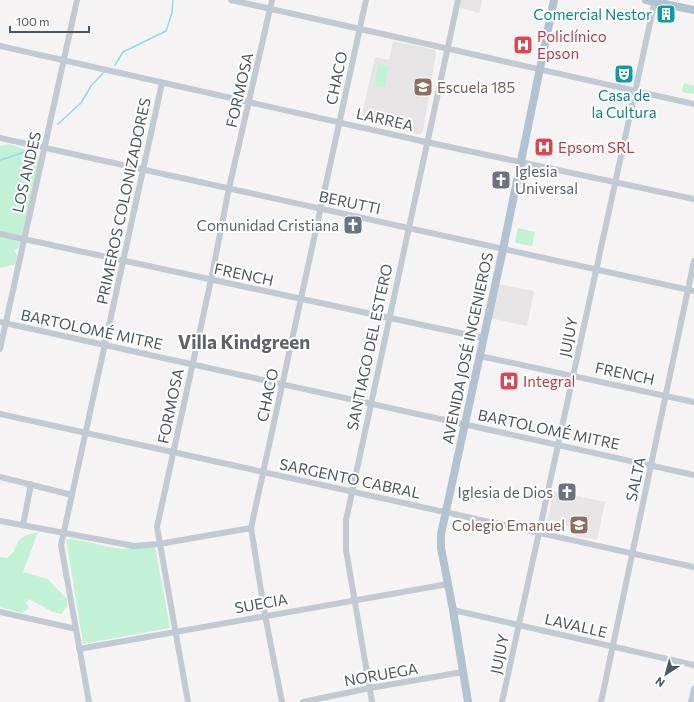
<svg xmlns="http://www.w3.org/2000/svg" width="694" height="702" viewBox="0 0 694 702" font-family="Commissioner,sans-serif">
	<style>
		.education { fill: #e6e4e5 }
		.green { fill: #c3f1d5 }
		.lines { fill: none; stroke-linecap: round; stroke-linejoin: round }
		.stream { stroke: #90daee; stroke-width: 1.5 }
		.minor { stroke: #c1cad2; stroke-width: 6 }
		.major { stroke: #b3c2d1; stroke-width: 8 }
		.labels { text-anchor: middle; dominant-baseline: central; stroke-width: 4; stroke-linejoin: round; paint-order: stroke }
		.culture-label { font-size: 15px; fill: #0d838f; stroke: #fff; text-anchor: end }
		.health-label { font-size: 15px; fill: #be3a42; stroke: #fff; text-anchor: start }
		.street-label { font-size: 15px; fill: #4a5661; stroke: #fff }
		.education-label { font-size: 15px; fill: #785e54; stroke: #fff; text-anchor: start }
		.worship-label { font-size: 15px; fill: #5b616d; stroke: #fff; text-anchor: end }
		.district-label { font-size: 19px; font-weight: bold; fill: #5f6368; stroke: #fff }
	</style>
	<rect width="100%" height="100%" fill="#f5f3f3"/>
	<path class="education" d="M 460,0 L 482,0 L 479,13 L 458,7 Z
		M 393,41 L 435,50 L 436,54 L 423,131 L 420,135 L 361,119 L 375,57 L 389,60 Z
		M 497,284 L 534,291 L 527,326 L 490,318 Z
		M 554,491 L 605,502 L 597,540 L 575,536 L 577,528 L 547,522 Z"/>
	<path class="green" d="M 378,64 L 389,66 L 385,87 L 374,85 Z
		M 684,83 L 694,86 L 694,94 L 682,92 Z
		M 10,144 L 38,154 L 39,164 L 20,246 L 14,251 L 17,255 L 16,264 L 0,268 L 0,146 Z
		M 518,228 L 535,232 L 532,246 L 516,243 L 515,241 Z
		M 38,532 L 23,572 L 48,579 C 54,587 61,592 67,599 L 67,606 L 61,614 L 53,612 L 29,599 L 26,603 L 29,608 L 22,613 L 0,607 L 0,557 L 7,558 C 17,550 13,551 18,542 C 22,535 31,534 38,532 Z
		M 66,539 C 84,539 99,546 116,548 C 129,550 142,547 155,546 L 170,628 L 83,644 Z"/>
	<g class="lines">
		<path class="stream" d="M 115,65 L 123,52 L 166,31 L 172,13 L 173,0
			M 58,124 L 81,103 L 91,86 L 104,72
			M 0,160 L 34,149"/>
		<path class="minor" d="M 231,0 L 694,104
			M 0,46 L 426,142 L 694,199
			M 0,138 L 694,291
			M 0,234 L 483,338
			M 0,322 L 694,475
			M 0,349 L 77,0
			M 480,356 L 694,402
			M 0,414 L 694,567
			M 0,477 L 72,495
			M 0,521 L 134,546 L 159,544 L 251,528
			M 23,525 L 31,484
			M 453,610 L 694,665
			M 0,612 L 76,629
			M 79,649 L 448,584
			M 89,702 L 61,545 L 162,83
			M 188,702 L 157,527 L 211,280 L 229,188 L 272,0
			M 282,702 L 265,615 L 251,528 L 366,0
			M 303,702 L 370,688 L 463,672
			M 372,702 L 346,550 L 346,520 L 458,0
			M 502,702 L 655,0
			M 601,702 L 694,261
			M 691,702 L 694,689"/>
		<path class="major" d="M 646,0 L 694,10
			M 468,702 L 453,610 L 441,548 L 441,534 L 503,249 L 554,0"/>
	</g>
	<defs>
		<symbol id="building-square" viewBox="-11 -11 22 22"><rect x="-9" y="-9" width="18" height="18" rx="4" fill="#0f9aa8" stroke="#fff"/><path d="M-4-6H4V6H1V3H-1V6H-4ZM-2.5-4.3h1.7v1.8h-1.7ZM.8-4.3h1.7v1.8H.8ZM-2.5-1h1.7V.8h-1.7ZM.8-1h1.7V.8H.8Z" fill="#fff"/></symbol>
		<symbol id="hospital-square" viewBox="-11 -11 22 22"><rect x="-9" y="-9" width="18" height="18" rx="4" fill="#e0444e" stroke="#fff"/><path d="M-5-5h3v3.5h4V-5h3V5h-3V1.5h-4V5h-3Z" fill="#fff"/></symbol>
		<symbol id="theatre-square" viewBox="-11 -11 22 22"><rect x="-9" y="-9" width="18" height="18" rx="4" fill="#0f9aa8" stroke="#fff"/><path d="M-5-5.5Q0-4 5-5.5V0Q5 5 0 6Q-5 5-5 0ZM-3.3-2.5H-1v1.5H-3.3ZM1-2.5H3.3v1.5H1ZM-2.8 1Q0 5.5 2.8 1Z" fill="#fff"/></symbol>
		<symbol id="school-square" viewBox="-11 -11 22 22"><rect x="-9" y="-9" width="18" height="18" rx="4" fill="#8d6e63" stroke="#fff"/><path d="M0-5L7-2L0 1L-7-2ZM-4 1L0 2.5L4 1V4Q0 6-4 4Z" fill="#fff"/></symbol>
		<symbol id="church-square" viewBox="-11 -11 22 22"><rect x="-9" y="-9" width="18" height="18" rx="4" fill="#6b7280" stroke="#fff"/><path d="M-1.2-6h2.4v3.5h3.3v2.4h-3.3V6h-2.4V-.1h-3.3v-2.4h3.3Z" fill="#fff"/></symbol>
	</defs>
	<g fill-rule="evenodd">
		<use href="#building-square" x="655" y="3" width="22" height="22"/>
		<use href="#hospital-square" x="512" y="34" width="22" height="22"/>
		<use href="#theatre-square" x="613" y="63" width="22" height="22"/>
		<use href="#school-square" x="412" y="76" width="22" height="22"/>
		<use href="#hospital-square" x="533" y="136" width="22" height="22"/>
		<use href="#church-square" x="490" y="169" width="22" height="22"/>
		<use href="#church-square" x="342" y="214" width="22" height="22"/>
		<use href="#hospital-square" x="498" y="370" width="22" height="22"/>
		<use href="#church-square" x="556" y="481" width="22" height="22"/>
		<use href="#school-square" x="568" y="514" width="22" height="22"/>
	</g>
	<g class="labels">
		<g class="culture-label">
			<text x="652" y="14">Comercial Nestor</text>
			<text x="624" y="95" text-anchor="middle">Casa de<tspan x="624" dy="17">la Cultura</tspan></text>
		</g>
		<g class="health-label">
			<text x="537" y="36">Policlínico<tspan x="537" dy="17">Epson</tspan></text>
			<text x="558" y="147">Epsom SRL</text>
			<text x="523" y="381">Integral</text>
		</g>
		<g class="street-label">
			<text transform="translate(336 78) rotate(-78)">CHACO</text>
			<text transform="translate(239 90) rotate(-77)">FORMOSA</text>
			<text transform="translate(385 119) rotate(13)">LARREA</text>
			<text transform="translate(26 172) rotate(-77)">LOS ANDES</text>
			<text transform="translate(123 201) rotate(-78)">PRIMEROS COLONIZADORES</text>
			<text transform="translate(350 202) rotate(12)">BERUTTI</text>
			<text transform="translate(244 274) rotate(12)">FRENCH</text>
			<text transform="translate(92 329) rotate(12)">BARTOLOMÉ MITRE</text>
			<text transform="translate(568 337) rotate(-78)">JUJUY</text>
			<text transform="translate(369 347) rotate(-78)">SANTIAGO DEL ESTERO</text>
			<text transform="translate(467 348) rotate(-78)">AVENIDA JOSÉ INGENIEROS</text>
			<text transform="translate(625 373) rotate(12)">FRENCH</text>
			<text transform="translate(267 395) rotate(-78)">CHACO</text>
			<text transform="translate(170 406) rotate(-78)">FORMOSA</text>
			<text transform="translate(549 429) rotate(12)">BARTOLOMÉ MITRE</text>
			<text transform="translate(350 478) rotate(12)">SARGENTO CABRAL</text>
			<text transform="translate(635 479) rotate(-78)">SALTA</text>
			<text transform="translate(261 603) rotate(-10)">SUECIA</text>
			<text transform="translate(576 625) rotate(13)">LAVALLE</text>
			<text transform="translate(499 654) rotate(-78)">JUJUY</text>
			<text transform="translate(381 674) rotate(-10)">NORUEGA</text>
		</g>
		<g class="education-label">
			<text x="437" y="87">Escuela 185</text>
			<text x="565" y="525" text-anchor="end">Colegio Emanuel</text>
		</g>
		<g class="worship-label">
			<text x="515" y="171" text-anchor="start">Iglesia<tspan x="515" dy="17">Universal</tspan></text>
			<text x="339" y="225">Comunidad Cristiana</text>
			<text x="553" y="492">Iglesia de Dios</text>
		</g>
		<g class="district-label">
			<text x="244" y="341">Villa Kindgreen</text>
		</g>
	</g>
	<g transform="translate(666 674) rotate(216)" stroke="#ffffff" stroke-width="3" paint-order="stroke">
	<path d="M0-3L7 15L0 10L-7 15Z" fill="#4a5661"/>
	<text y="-6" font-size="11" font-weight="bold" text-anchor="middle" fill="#4a5661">N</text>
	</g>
	<path d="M10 26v6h79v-6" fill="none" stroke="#4a5661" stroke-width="2"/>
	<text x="16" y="26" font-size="12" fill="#4a5661" stroke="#ffffff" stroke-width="3" paint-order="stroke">100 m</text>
</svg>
